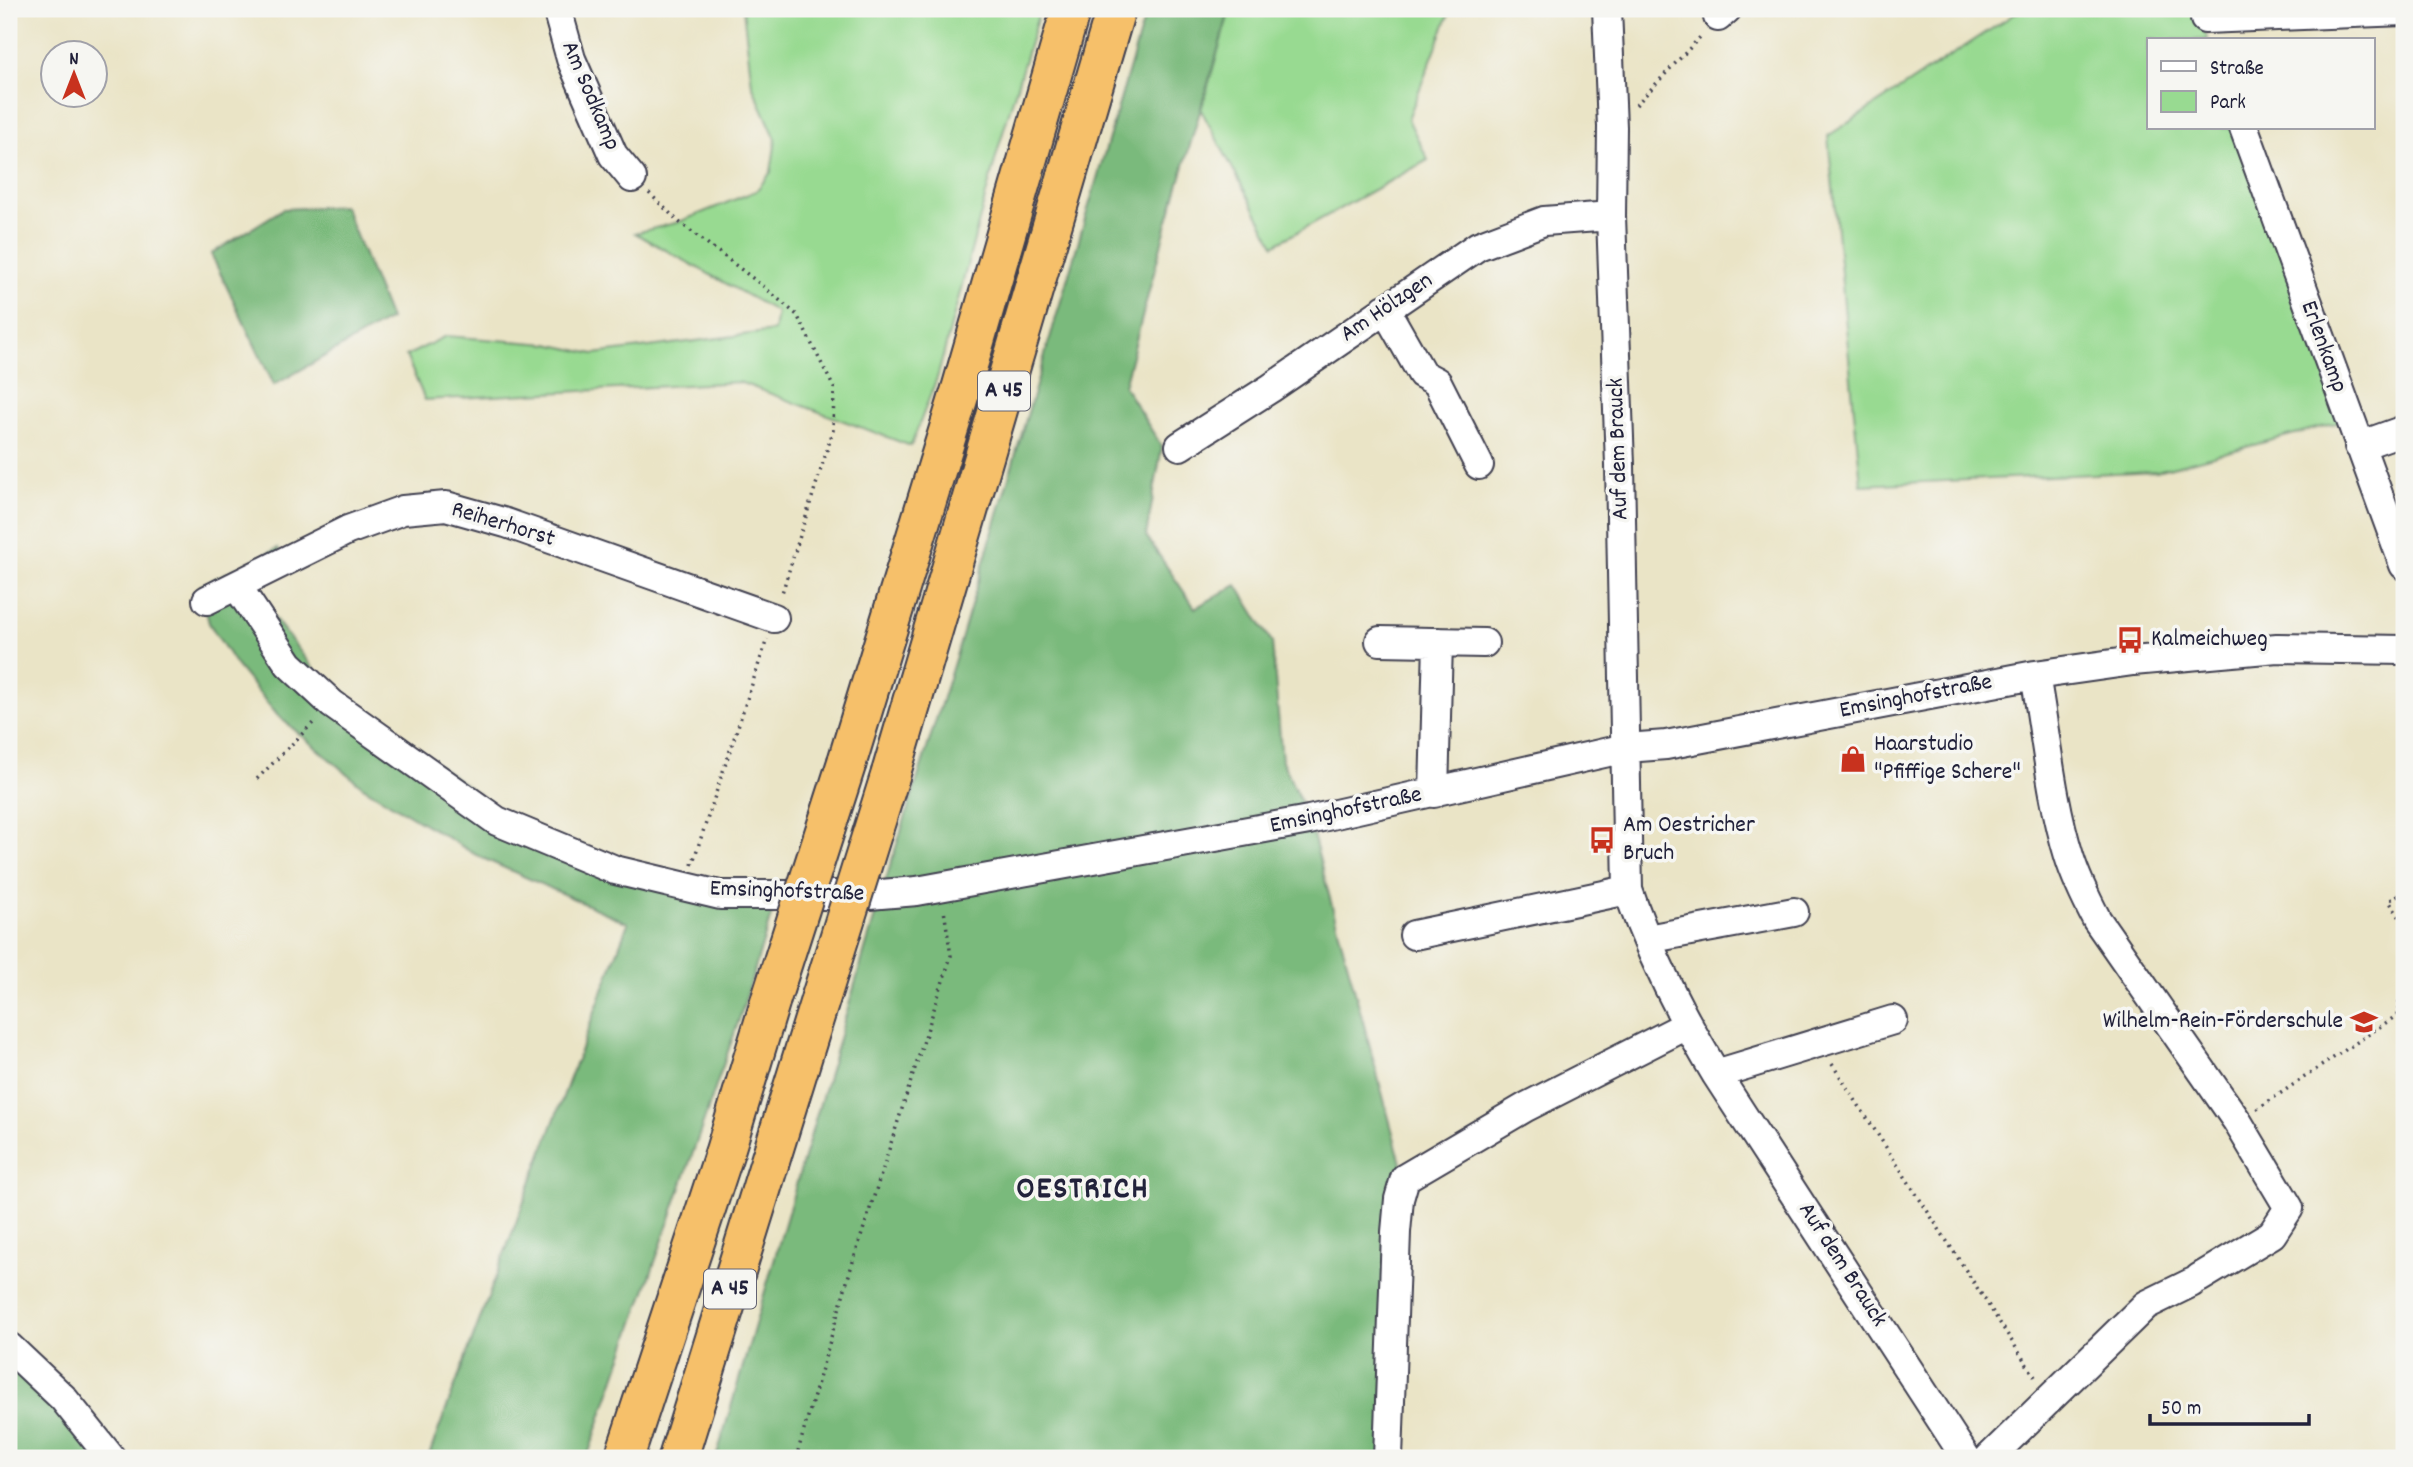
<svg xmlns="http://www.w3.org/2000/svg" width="2413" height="1467" viewBox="0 0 2413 1467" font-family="Dekko,sans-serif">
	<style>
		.green { fill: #98da91; stroke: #5d7e66; stroke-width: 2 }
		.forest { fill: #7aba7b; stroke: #4e6e5b; stroke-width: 2 }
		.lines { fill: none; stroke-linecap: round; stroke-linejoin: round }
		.minor-casing { stroke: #403f50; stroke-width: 32 }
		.highway-casing { stroke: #403f50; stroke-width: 42 }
		.path { stroke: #403f50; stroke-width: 3.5; stroke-dasharray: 2 5; stroke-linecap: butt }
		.minor { stroke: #fff; stroke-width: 28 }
		.highway { stroke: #f6c06b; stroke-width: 38 }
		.highway-bridge-casing { stroke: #403f50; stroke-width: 42; stroke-linecap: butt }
		.highway-bridge { stroke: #f6c06b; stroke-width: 38 }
		.labels { text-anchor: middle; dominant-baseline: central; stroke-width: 7; stroke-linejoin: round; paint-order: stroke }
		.shield { fill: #f6f6f2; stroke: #626272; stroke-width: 2 }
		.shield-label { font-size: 23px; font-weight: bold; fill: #22223b }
		.street-label { font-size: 24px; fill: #22223b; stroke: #f6f6f2 }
		.poi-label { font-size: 24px; fill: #22223b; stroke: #f6f6f2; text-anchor: start }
		.district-label { font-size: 32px; font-weight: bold; letter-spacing: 2px; fill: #22223b; stroke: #f6f6f2 }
	</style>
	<rect width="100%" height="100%" fill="#f6f6f2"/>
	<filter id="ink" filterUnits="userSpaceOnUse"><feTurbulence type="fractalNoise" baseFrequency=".0143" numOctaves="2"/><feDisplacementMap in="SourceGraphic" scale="14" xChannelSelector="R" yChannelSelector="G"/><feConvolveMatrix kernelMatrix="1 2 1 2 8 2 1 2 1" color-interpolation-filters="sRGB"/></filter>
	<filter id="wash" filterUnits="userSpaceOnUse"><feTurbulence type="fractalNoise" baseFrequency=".00686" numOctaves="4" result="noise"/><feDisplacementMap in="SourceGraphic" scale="28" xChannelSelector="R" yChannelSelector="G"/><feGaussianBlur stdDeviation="1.57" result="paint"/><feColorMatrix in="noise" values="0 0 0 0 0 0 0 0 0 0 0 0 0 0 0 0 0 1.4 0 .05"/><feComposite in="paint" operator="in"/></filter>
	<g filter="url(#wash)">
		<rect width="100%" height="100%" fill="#eae4c6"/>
		<path class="green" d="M 743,9 L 1040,9 L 999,146 L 938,375 L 911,446 L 739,382 L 425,400 L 406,356 L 446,336 L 548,344 L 594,354 L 774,331 L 777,312 L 635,233 L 679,222 L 756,191 L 771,172 L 776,139 L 752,85 Z
			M 1230,9 L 1451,9 L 1408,119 L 1428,160 L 1274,245 L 1201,110 Z
			M 2022,9 L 2197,9 L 2208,40 L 2149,40 L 2149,128 L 2240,128 L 2347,420 L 2157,471 L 1861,485 L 1828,136 Z"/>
		<path class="forest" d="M 1147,9 L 1230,9 L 1166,227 L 1124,386 L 1162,447 L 1146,536 L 1195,608 L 1237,585 L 1272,642 L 1282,761 L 1309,820 L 1405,1178 L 1389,1458 L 716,1458 L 882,892 L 960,643 Z
			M 344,206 L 390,319 L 274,385 L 211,254 L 283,209 Z
			M 278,548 L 283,560 L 245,580 L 326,685 L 509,816 L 623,877 L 778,893 L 741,1014 L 587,1458 L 428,1458 L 628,923 L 478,856 L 363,787 L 278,716 L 236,665 L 209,623 L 200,586 Z
			M 9,1347 L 111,1458 L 9,1458 Z"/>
	</g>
	<g filter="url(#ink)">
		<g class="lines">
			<defs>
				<path id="minor" d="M 557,9 L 571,59 L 613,155 L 632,178
					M 1607,9 L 1612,127 L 1611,216 L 1620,465 L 1628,890 C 1650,954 1681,1016 1716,1074 L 1966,1458
					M 1718,17 L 1727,9
					M 2205,19 L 2404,11
					M 2244,128 L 2404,565
					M 1385,309 L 1422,374 L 1437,382 L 1479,465
					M 1180,446 L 1271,388 L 1478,246 L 1544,221 L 1611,216
					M 2359,446 L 2404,430
					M 237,586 L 289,664 L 332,704 L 497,821 L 615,870 L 720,895 L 869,895 L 917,891 L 1309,820 L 1626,748 L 1666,745 L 2035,675 L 2133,661 L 2277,648 L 2404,650
					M 207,600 L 348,530 L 403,510 L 446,506 L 506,523 L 774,618
					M 1380,641 L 1484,643
					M 2035,675 C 2046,735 2051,798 2069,856 C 2076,879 2086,899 2097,920 L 2237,1121 L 2289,1208 L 2272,1234 L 2199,1278
					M 1434,793 L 1438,642
					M 1414,935 L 1628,890
					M 1647,939 L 1794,912
					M 1716,1074 L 1893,1020
					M 9,1347 L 63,1398 L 111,1458
					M 1388,1458 L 1396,1232 L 1399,1199 L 1405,1178 L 1526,1107 L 1687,1025
					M 1989,1458 L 2146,1305 L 2191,1283"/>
				<path id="highway" d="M 847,762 L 962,386 L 1071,9
					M 891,773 L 1116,9
					M 624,1458 L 725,1151 L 771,999
					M 678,1458 L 820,1000"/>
			</defs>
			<use href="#minor" class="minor-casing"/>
			<use href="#highway" class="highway-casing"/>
			<path class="path" d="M 1636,105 L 1703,34
				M 649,193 L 679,222 L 763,286 L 797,315 L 834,388 L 833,431 L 781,596
				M 257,779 L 316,720
				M 692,865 L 767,639
				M 2404,891 L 2389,901 L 2404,924
				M 1832,1064 L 2037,1380
				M 2257,1109 L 2399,1014 L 2399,998 L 2404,995
				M 796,1458 L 851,1268 L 951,956 L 944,910"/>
			<use href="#minor" class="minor"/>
			<use href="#highway" class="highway"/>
			<defs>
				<path id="highway-bridge" d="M 771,999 L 847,762
					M 820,1000 L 891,773"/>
			</defs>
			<use href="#highway-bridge" class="highway-bridge-casing"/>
			<use href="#highway-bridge" class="highway-bridge"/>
		</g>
	</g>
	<defs>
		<symbol id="bus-bare" viewBox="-9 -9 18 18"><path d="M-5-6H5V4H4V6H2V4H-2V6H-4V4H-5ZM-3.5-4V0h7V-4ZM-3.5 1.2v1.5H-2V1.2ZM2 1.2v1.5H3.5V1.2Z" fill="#c8321e" stroke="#f6f6f2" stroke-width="2.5" paint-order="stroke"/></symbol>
		<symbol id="shop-bare" viewBox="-9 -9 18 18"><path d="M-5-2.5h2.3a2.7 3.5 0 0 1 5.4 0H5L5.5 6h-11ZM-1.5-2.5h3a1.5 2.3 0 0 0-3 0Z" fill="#c8321e" stroke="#f6f6f2" stroke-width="2.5" paint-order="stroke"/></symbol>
		<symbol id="school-bare" viewBox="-9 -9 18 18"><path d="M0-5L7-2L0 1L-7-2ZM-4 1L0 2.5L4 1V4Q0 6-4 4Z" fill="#c8321e" stroke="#f6f6f2" stroke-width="2.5" paint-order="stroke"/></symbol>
	</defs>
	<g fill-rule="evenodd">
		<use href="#bus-bare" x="2111" y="621" width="38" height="38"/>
		<use href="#shop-bare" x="1834" y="740" width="38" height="38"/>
		<use href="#bus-bare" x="1583" y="821" width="38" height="38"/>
		<use href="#school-bare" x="2345" y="1003" width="38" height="38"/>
	</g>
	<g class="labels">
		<g class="shield">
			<rect x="978" y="371.5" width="52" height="39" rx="5"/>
			<rect x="704" y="1269.5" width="52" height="39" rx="5"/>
		</g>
		<g class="shield-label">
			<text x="1004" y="391">A 45</text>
			<text x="730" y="1289">A 45</text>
		</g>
		<g class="street-label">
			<text transform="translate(590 96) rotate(67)">Am Sodkamp</text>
			<text transform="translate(1387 308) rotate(-34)">Am Hölzgen</text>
			<text transform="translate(2323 347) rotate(70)">Erlenkamp</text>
			<text transform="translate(1619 449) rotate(-92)">Auf dem Brauck</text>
			<text transform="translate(503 525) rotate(17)">Reiherhorst</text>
			<text transform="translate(1916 697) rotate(-11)">Emsinghofstraße</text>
			<text transform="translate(1346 811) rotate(-12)">Emsinghofstraße</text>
			<text transform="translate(787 892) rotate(2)">Emsinghofstraße</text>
			<text transform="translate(1842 1265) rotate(57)">Auf dem Brauck</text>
		</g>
		<g class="poi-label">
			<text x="2151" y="640">Kalmeichweg</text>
			<text x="1874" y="745">Haarstudio<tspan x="1874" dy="28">"Pfiffige Schere"</tspan></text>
			<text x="1623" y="826">Am Oestricher<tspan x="1623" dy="28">Bruch</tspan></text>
			<text x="2343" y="1022" text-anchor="end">Wilhelm-Rein-Förderschule</text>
		</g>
		<g class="district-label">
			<text x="1083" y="1191">OESTRICH</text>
		</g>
	</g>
	<rect width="2413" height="1467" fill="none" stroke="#f6f6f2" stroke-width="35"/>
	<rect x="2147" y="38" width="228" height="91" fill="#f6f6f2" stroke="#a1a1a9" stroke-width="2"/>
	<rect x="2161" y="61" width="35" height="10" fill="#ffffff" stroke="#a1a1a9" stroke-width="2"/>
	<text x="2210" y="74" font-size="21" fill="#22223b">Straße</text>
	<rect x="2161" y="91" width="35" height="21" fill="#98da91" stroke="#a1a1a9" stroke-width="2"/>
	<text x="2210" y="108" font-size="21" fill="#22223b">Park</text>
	<g transform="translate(74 74)"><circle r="33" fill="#f6f6f2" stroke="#a1a1a9" stroke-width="2"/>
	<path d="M0-5L12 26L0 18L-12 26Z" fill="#c8321e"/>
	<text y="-10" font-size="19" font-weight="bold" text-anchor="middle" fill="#22223b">N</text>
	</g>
	<path d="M2150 1414v10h159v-10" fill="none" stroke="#22223b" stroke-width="3.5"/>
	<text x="2161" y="1414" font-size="21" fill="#22223b" stroke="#f6f6f2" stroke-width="5" paint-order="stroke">50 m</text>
</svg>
